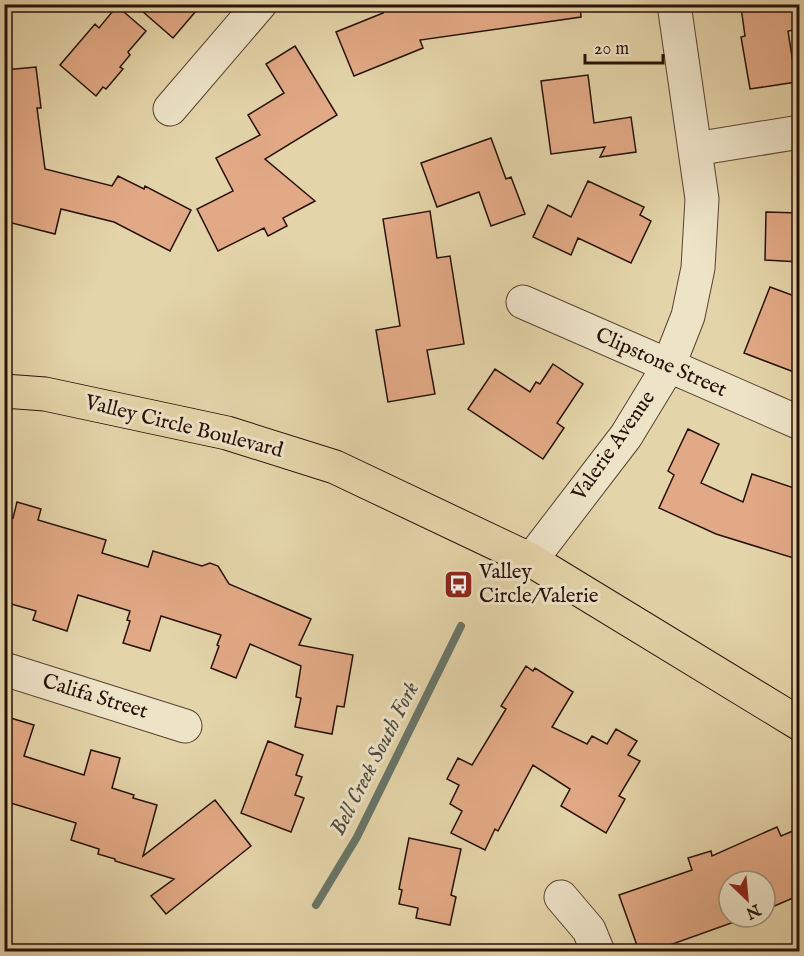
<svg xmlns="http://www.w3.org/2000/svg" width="804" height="956" viewBox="0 0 804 956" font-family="'IM FELL English',serif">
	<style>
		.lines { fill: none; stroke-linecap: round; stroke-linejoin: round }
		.stream { stroke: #697568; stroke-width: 8 }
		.building { fill: #e1a985; stroke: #281109; stroke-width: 1.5 }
		.minor-casing { stroke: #574231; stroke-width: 35 }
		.major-casing { stroke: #281109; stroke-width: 35 }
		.minor { stroke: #ede3c7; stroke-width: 33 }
		.major { stroke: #e4d4a9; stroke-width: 33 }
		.labels { text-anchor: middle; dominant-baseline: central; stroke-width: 6; stroke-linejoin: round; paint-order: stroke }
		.street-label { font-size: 21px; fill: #281109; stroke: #ede3c7 }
		.poi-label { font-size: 21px; fill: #281109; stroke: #ede3c7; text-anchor: start }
		.water-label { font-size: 22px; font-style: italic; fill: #4e4b41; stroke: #ede3c7 }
	</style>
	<rect width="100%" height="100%" fill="#e4d4a9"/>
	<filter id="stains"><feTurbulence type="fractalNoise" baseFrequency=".00333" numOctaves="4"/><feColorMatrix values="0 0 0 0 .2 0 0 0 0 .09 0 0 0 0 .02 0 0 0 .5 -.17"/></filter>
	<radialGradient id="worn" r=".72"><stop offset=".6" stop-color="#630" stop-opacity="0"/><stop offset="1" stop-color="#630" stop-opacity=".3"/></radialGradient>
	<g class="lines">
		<path class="stream" d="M 316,905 L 357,837 L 461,626"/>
	</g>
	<path class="building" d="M 134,4 L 202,4 L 173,38 Z
		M 379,4 L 580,4 L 581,17 L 420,40 L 423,48 L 354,76 L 336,32 L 383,13 Z
		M 759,4 L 800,4 L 800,29 L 788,31 L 796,82 L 750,89 L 741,37 L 745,36 L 741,7 Z
		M 117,6 L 146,31 L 128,52 L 130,55 L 120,67 L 123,69 L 106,89 L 103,87 L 96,96 L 60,65 L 95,24 L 99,28 Z
		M 295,46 L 337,115 L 265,159 L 315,201 L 283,218 L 287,226 L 268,236 L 264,228 L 218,251 L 197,209 L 233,191 L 216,158 L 260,135 L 248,115 L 284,93 L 266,64 Z
		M 36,67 L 41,108 L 37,108 L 45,169 L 112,186 L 118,176 L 144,189 L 145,186 L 191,210 L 170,251 L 114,222 L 61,209 L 55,234 L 4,221 L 4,70 Z
		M 588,75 L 594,123 L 631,117 L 636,152 L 600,157 L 605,147 L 551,154 L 541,81 Z
		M 491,138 L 506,179 L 511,177 L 525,214 L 491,226 L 479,192 L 437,207 L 421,163 Z
		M 588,181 L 644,207 L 640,215 L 651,221 L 631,263 L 578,238 L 571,255 L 533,237 L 548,205 L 571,217 Z
		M 430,211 L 437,258 L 450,256 L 464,344 L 427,350 L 435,394 L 388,402 L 376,330 L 400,326 L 383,219 Z
		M 766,212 L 800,213 L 800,262 L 765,260 Z
		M 770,287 L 800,298 L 800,371 L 795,370 L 794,372 L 744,353 Z
		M 553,364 L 583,384 L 557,423 L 564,428 L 543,459 L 468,409 L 495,369 L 530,392 L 536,382 L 540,384 Z
		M 688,429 L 719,444 L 701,483 L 743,502 L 752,474 L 800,490 L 800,560 L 716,534 L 659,508 L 674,475 L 668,471 Z
		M 17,502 L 41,509 L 38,520 L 106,540 L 102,553 L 148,567 L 153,551 L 202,566 L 210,563 L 218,566 L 229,584 L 311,619 L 299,645 L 353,655 L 344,707 L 337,706 L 332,734 L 295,727 L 301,698 L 296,697 L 301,666 L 250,644 L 236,678 L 211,668 L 219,646 L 217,645 L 221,635 L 161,616 L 150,651 L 123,643 L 130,621 L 127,620 L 130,611 L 78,595 L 67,631 L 33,620 L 36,611 L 4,602 L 4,516 L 13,518 Z
		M 526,666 L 533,671 L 535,668 L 573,692 L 552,727 L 587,744 L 592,736 L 607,744 L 616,729 L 637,741 L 628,755 L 640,761 L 619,796 L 625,799 L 606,833 L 561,806 L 570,789 L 533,765 L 498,831 L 495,829 L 485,850 L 451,833 L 462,811 L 450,804 L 459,785 L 447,779 L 458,758 L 472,765 L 506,709 L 501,706 Z
		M 4,716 L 34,725 L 24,756 L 84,775 L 91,750 L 120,758 L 112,788 L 134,795 L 133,798 L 157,805 L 143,856 L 215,800 L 251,846 L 166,914 L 151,896 L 174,879 L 115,861 L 115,859 L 98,854 L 99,849 L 71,840 L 76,823 L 4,801 Z
		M 268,741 L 303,755 L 296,775 L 302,777 L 295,795 L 304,798 L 291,832 L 241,813 Z
		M 777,827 L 781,836 L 800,828 L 800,895 L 765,910 L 765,881 L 729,881 L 729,917 L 748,917 L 653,951 L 639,951 L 619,895 L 692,870 L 688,858 L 711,851 L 712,856 Z
		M 409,838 L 461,849 L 451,895 L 456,897 L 450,925 L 416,918 L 418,908 L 399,904 L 402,890 L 399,889 Z"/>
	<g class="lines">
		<defs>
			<path id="minor" d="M 170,109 L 260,4
				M 695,149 L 800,132
				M 523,302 L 800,423
				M 531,560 L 626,436 L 668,367 L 688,316 L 698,268 L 702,199 L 674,4
				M 4,669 L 185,726
				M 561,897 L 589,930 L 598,952"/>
			<path id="major" d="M 4,391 L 45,394 L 227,433 L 335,467 L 531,560 L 800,724"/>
		</defs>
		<use href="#minor" class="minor-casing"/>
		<use href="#major" class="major-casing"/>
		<use href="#minor" class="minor"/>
		<use href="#major" class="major"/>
	</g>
	<defs>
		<symbol id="bus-square" viewBox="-11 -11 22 22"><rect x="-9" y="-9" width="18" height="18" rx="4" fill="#8f2418" stroke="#ede3c7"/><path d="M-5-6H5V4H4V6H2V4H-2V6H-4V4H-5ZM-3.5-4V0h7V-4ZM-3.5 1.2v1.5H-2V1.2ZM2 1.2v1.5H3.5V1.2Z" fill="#fff"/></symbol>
	</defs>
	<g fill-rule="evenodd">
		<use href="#bus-square" x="442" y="568" width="33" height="33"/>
	</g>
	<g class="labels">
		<g class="street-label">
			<text transform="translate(661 363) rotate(24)">Clipstone Street</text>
			<text transform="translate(184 427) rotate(14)">Valley Circle Boulevard</text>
			<text transform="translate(614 446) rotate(-55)">Valerie Avenue</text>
			<text transform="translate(95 697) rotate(17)">Califa Street</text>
		</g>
		<g class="poi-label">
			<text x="479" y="572">Valley<tspan x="479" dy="24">Circle/Valerie</tspan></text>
		</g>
		<g class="water-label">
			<text transform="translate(375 759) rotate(-63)">Bell Creek South Fork</text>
		</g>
	</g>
	<rect width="804" height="956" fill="none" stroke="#e4d4a9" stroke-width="24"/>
	<rect x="6" y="6" width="792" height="944" fill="none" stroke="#281109" stroke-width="3"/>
	<rect x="12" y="12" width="780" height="932" fill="none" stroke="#281109" stroke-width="1.5"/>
	<g transform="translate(747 899) rotate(154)"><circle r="28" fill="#ede3c7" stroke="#9e8f7b" stroke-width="1.5"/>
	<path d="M0-4.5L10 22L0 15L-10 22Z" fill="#8f2418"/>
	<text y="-9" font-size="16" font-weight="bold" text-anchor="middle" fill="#281109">N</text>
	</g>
	<path d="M585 54v9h78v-9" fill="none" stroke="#281109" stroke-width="3"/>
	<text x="594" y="54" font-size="18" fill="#281109" stroke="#ede3c7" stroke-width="4.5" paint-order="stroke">20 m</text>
	<rect width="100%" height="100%" filter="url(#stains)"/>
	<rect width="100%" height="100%" fill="url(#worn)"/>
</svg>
